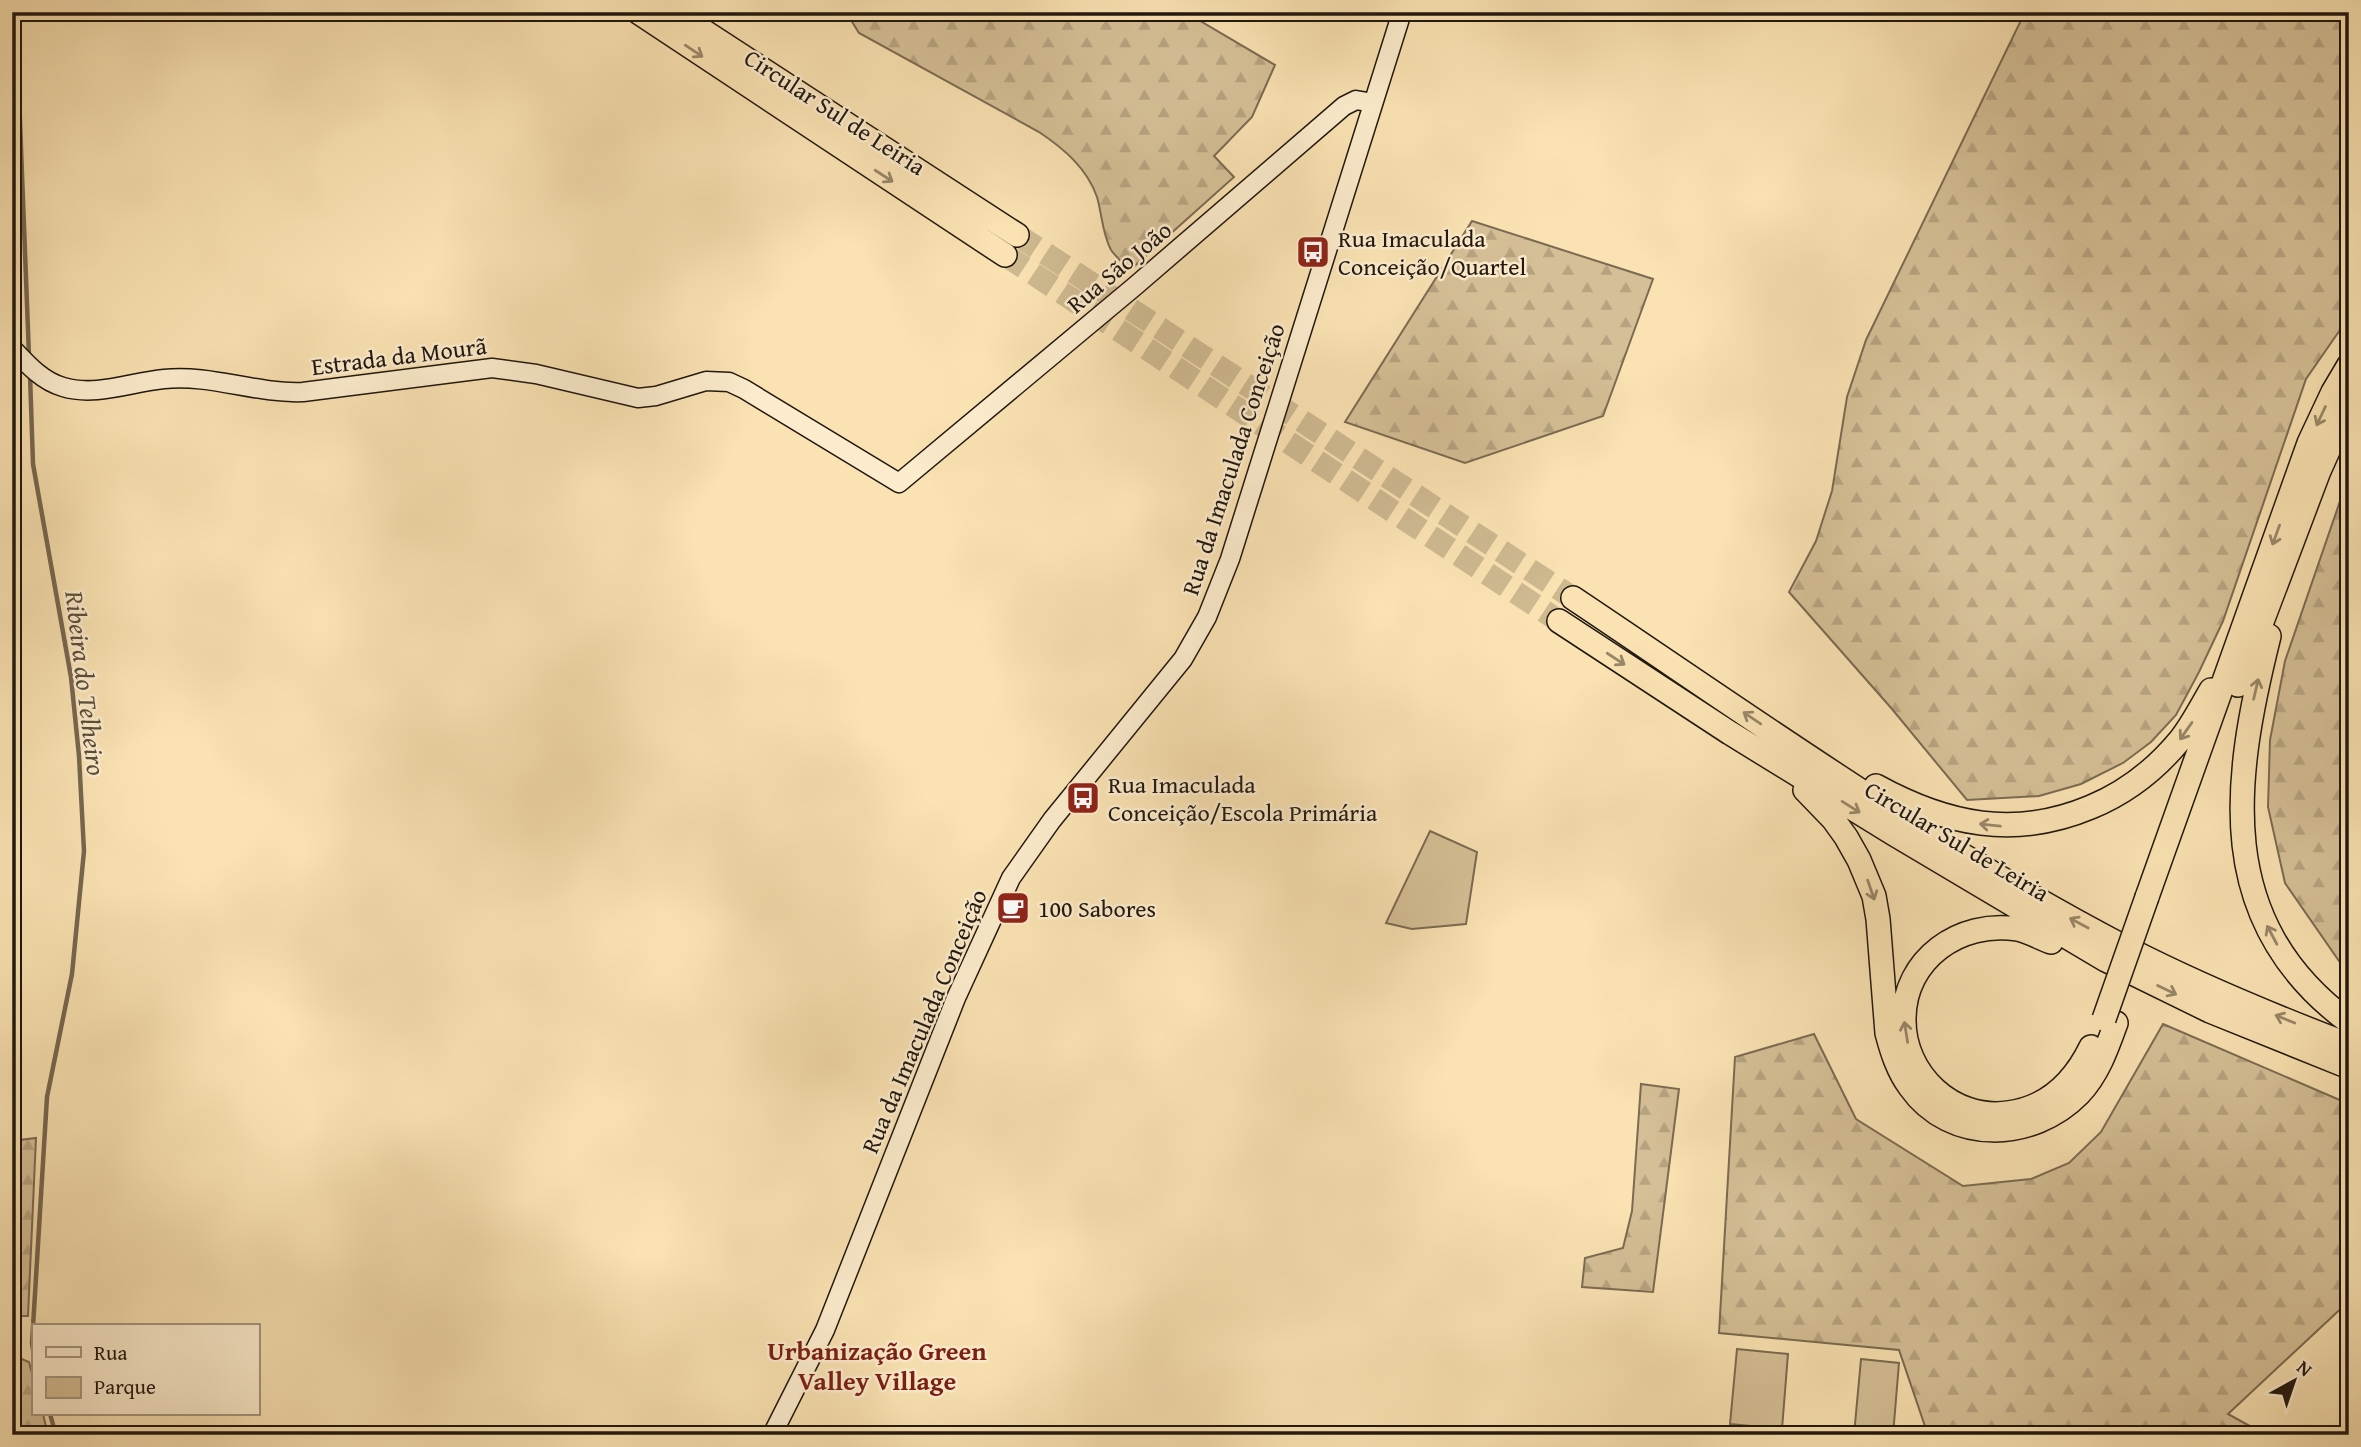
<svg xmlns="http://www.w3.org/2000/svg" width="2361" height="1447" viewBox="0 0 2361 1447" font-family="'Gentium Book Plus',serif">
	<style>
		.green { fill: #d5bf96; stroke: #7a6b52; stroke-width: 2 }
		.forest { fill: url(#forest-firs); stroke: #7a6b52; stroke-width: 2 }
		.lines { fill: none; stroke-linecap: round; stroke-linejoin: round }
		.stream { stroke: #766750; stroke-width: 4.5 }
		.highway-tunnel { stroke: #ceb991; stroke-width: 23; stroke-dasharray: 23 11; stroke-linecap: butt }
		.secondary-casing { stroke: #20170f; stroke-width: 21 }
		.highway-casing { stroke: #20170f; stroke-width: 26 }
		.secondary { stroke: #fceccd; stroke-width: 18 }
		.highway { stroke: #fae2b2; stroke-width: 23 }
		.highway-bridge-casing { stroke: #20170f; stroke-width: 26; stroke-linecap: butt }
		.highway-bridge { stroke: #fae2b2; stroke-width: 23 }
		.oneway { stroke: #988769 }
		.labels { text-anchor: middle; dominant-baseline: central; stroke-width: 5; stroke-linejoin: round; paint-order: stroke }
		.street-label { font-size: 24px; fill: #20170f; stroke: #fceccd }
		.poi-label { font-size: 24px; fill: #20170f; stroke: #fceccd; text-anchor: start }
		.water-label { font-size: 26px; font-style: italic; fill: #5a4d3a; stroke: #fceccd }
		.neighbourhood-label { font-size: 26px; font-weight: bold; fill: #7a1f14; stroke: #fceccd }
	</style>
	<defs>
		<pattern id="forest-firs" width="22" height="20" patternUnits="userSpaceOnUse" patternTransform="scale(1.75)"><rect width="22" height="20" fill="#d5bf96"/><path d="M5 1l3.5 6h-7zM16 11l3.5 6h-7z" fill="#b7a380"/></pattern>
	</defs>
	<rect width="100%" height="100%" fill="#fae2b2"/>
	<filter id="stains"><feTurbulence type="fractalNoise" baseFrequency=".00286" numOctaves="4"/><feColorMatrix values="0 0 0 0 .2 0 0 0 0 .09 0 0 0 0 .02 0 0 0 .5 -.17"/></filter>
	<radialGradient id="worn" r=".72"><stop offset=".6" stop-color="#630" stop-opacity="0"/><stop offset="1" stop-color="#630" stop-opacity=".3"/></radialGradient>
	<path class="green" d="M 1430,831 L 1477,852 L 1466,924 L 1412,929 L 1386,923 Z
		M 1737,1349 L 1788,1354 L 1782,1429 L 1730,1424 Z
		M 1861,1359 L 1899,1363 L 1893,1435 L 1854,1435 Z"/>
	<path class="forest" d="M 846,12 L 1185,12 L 1275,65 L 1252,117 L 1214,156 L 1234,177 L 1130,270 C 1124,264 1116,257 1111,250 C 1102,233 1102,214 1097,197 C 1087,168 1063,148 1039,132 L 859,33 Z
		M 2025,12 L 2349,12 L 2349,317 L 2306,379 L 2223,621 L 2199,672 L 2176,715 L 2151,742 L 2123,763 L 2081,784 L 2039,796 L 1967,800 L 1892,709 L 1789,592 L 1816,541 L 1832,491 L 1847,397 L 1866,340 Z
		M 1472,221 L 1653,279 L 1603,416 L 1465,463 L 1345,422 Z
		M 2349,475 L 2349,967 L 2339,961 L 2285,883 L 2268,807 L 2270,740 L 2285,661 Z
		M 2163,1024 L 2349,1104 L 2349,1301 L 2228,1414 L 2266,1435 L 1928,1435 L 1899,1350 L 1719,1333 L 1735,1057 L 1814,1034 L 1856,1119 L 1963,1186 L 2031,1179 L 2069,1163 L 2101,1132 Z
		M 1641,1084 L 1679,1089 L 1653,1292 L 1582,1287 L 1585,1258 L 1623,1248 L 1632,1211 Z
		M 36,1138 L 28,1316 L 12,1316 L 12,1141 Z
		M 12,1355 L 29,1362 L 33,1377 L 33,1414 L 43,1414 L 48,1435 L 12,1435 Z"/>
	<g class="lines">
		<path class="stream" d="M 12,20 L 18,70 L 29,356
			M 30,375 L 33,464 L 71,677 L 79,756 L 84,851 L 72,974 L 47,1097 L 32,1343 L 33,1350
			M 50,1414 L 56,1435"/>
		<path class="highway-tunnel" d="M 1017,235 L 1573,598
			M 1005,255 L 1559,621"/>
		<defs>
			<path id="secondary" d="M 12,348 C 27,364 42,381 63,387 C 96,397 131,382 164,379 C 211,374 256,394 303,392 L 492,368 L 536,374 L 638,398 L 656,396 L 706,381 L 729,382 L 744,389 L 899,483 L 1134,287 L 1344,106 L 1356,100 L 1373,103
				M 772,1435 L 825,1330 L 956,998 L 1011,878 L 1052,820 L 1183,659 L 1207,617 L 1230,559 L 1402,12"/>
			<path id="highway" d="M 638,12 L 1005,255
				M 674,12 L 1017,235
				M 1573,598 C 1754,719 1932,847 2126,948 C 2198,985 2273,1016 2349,1045
				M 1559,621 L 1730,733 L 1894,834 L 2106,960 L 2210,1011 L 2349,1067
				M 2269,636 C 2233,780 2212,921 2349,1022
				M 2238,685 L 2319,471 L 2349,404
				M 1876,786 C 1947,825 2015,839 2091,807 C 2125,793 2156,769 2180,740 C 2192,725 2201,707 2211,690
				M 1805,790 L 1833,819 L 1846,837 L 1859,860 L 1874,896 L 1878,919 L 1887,1033 C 1892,1052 1898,1071 1910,1087 C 1951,1145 2033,1141 2079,1094 C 2098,1074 2107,1048 2116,1023
				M 2147,897 L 2309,443 L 2333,392 L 2349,365
				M 2051,942 C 2040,938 2028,931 2017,929 C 1960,920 1904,959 1904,1019 C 1903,1074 1953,1121 2008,1113 C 2048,1108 2074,1082 2091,1047"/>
		</defs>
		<use href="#secondary" class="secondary-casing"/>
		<use href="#highway" class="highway-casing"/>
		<use href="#secondary" class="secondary"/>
		<use href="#highway" class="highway"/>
		<defs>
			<path id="highway-bridge" d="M 2104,1019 L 2147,897"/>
		</defs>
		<use href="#highway-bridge" class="highway-bridge-casing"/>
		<use href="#highway-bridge" class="highway-bridge"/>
	</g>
	<defs><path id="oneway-shaft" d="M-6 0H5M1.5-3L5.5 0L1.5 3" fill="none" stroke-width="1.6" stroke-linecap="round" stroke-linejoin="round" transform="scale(1.75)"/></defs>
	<g class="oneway">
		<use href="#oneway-shaft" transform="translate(694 51) rotate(34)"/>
		<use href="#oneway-shaft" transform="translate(884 176) rotate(33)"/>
		<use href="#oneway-shaft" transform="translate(2321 416) rotate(115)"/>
		<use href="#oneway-shaft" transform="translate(2276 535) rotate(110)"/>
		<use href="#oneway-shaft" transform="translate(1616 659) rotate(33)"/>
		<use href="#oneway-shaft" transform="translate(2256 689) rotate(-77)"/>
		<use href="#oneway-shaft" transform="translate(1752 718) rotate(-146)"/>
		<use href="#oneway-shaft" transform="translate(2186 731) rotate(125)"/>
		<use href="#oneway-shaft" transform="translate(1851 807) rotate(32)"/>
		<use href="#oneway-shaft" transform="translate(1990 825) rotate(-174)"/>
		<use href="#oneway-shaft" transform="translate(1871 890) rotate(71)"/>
		<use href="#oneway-shaft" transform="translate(2079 923) rotate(-152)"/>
		<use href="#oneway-shaft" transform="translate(2272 935) rotate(-118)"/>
		<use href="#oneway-shaft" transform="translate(2167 990) rotate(26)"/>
		<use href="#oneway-shaft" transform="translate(2285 1019) rotate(-158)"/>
		<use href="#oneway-shaft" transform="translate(1906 1032) rotate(-99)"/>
	</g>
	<defs>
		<symbol id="bus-square" viewBox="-11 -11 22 22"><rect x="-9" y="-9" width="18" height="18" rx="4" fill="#8f2418" stroke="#fceccd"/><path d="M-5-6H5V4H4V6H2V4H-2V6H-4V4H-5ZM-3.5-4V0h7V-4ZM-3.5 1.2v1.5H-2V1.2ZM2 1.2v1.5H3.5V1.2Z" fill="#fff"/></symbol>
		<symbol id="cafe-square" viewBox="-11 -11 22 22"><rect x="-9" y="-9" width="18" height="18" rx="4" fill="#8f2418" stroke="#fceccd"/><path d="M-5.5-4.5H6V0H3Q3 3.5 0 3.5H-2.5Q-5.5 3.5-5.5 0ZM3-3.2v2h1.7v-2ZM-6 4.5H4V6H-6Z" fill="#fff"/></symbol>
	</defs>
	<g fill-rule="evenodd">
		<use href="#bus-square" x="1294" y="233" width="38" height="38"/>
		<use href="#bus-square" x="1064" y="779" width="38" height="38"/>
		<use href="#cafe-square" x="994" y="889" width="38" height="38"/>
	</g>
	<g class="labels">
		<g class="street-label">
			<text transform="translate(835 112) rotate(33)">Circular Sul de Leiria</text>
			<text transform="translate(1119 267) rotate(-40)">Rua São João</text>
			<text transform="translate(399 356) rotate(-7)">Estrada da Mourã</text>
			<text transform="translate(1233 459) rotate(-72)">Rua da Imaculada Conceição</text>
			<text transform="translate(1957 841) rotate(31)">Circular Sul de Leiria</text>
			<text transform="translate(924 1021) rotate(-67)">Rua da Imaculada Conceição</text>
		</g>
		<g class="poi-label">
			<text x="1338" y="238">Rua Imaculada<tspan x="1338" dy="28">Conceição/Quartel</tspan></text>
			<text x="1108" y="784">Rua Imaculada<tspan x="1108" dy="28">Conceição/Escola Primária</tspan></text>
			<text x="1038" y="908">100 Sabores</text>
		</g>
		<g class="water-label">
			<text transform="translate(86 683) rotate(83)">Ribeira do Telheiro</text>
		</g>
		<g class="neighbourhood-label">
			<text x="877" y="1350">Urbanização Green<tspan x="877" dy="30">Valley Village</tspan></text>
		</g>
	</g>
	<rect width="2361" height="1447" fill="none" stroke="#fae2b2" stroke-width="42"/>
	<rect x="14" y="14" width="2333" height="1419" fill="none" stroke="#20170f" stroke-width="3.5"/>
	<rect x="21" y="21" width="2319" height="1405" fill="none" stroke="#20170f" stroke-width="2"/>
	<rect x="32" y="1324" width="228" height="91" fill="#fceccd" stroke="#a49781" stroke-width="2"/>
	<rect x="46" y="1347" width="35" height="10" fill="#fceccd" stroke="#a49781" stroke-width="2"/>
	<text x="94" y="1360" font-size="21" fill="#20170f">Rua</text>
	<rect x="46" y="1377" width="35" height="21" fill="#d5bf96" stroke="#a49781" stroke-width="2"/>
	<text x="94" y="1394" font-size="21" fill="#20170f">Parque</text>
	<g transform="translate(2294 1381) rotate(40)" stroke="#fceccd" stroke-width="5" paint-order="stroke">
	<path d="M0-5L12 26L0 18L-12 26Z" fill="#20170f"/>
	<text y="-10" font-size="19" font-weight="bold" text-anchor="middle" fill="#20170f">N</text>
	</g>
	<rect width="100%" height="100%" filter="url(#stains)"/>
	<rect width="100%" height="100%" fill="url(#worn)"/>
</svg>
